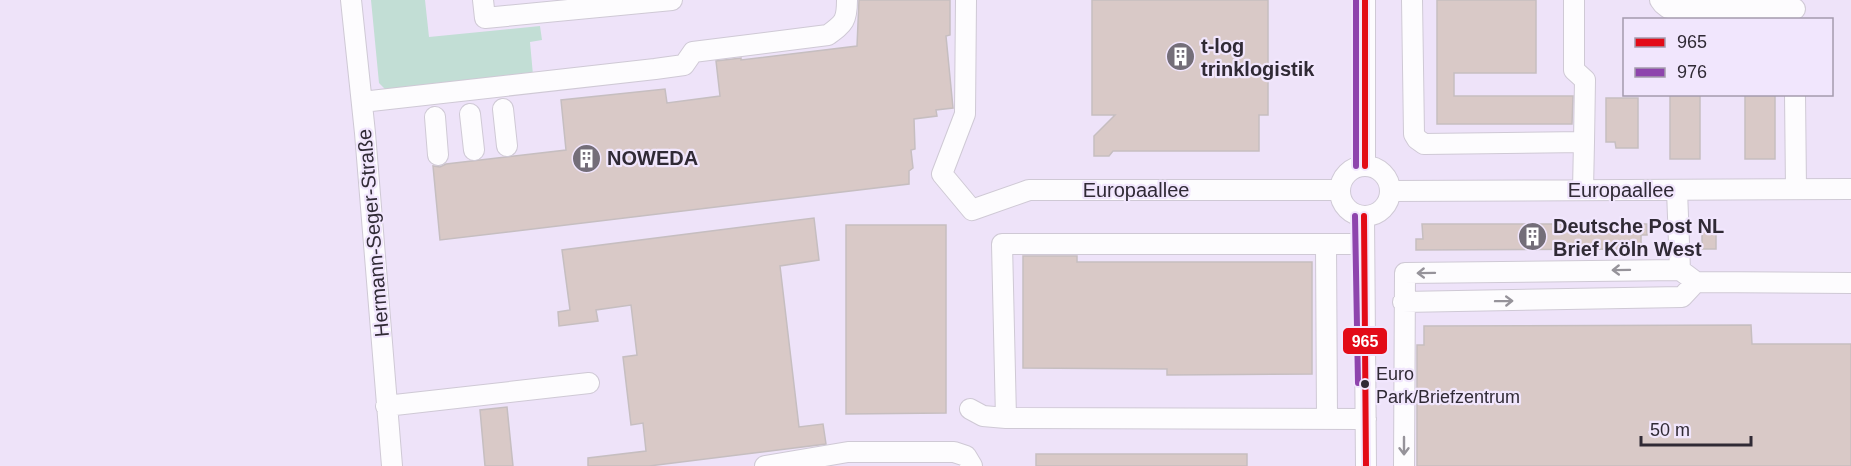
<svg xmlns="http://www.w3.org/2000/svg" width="1851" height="466" viewBox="0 0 1851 466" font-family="Arial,sans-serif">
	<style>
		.built { fill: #eee3f9; fill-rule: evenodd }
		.green { fill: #c2ded5 }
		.building { fill: #d9c9c7; stroke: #c6bec0; stroke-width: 1.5 }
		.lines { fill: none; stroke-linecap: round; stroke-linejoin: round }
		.minor-casing { stroke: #cfc9d5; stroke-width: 22 }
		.minor { stroke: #fdfcfe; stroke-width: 20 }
		.bus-1-casing { stroke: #f1e6fd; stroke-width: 10 }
		.bus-2-casing { stroke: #f1e6fd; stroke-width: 10 }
		.bus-1 { stroke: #e30b18; stroke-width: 6 }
		.bus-2 { stroke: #8e44ad; stroke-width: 6 }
		.oneway { stroke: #96939a }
		.bus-dot { fill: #302a35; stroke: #f1e6fd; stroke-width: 2 }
		.labels { text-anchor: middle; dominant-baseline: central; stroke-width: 4.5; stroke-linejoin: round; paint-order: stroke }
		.bus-label { font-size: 18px; fill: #302a35; stroke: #f1e6fd; text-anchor: start }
		.poi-label { font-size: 20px; font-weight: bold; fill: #302a35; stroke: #f1e6fd; text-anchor: start }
		.street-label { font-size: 20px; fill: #302a35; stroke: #f1e6fd }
		.line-badge { stroke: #f1e6fd; stroke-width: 2 }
		.badge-label { font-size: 16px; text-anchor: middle; font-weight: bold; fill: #fff }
	</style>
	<rect width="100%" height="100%" fill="#f1ebf8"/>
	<path class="built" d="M 0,0 L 1851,0 L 1851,466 L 0,466 ZM 1624,20 L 1832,20 L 1832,94 L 1624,94 Z"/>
	<path class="green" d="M 371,0 L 425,0 L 429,37 L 540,26 L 542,40 L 530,42 L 533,75 L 386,90 L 379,83 Z"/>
	<path class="building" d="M 859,0 L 950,0 L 950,35 L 946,36 L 953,108 L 936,110 L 937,116 L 914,119 L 915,149 L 911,150 L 913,168 L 909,171 L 909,184 L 440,240 L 433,166 L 440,167 L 446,164 L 566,150 L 561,100 L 665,89 L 667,103 L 720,96 L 716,61 L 741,58 L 741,60 L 857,46 Z
		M 1092,0 L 1268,0 L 1268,115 L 1259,115 L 1259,151 L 1113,151 L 1109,156 L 1094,156 L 1094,136 L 1115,115 L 1092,115 Z
		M 1437,0 L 1536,0 L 1536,73 L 1454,73 L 1454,96 L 1573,96 L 1572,124 L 1437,124 Z
		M 1670,94 L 1700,94 L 1700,159 L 1670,159 Z
		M 1745,94 L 1775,94 L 1775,159 L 1745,159 Z
		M 1606,98 L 1638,98 L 1638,148 L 1616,148 L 1615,142 L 1606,142 Z
		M 814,218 L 819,260 L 780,266 L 799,427 L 823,424 L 826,444 L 649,466 L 588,466 L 588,458 L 646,451 L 643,423 L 631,425 L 623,357 L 637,355 L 631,305 L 596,310 L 598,321 L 559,326 L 558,312 L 570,310 L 562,250 Z
		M 1422,224 L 1647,224 L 1647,235 L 1641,235 L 1641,249 L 1416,250 L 1416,239 L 1423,239 Z
		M 846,225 L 946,225 L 946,413 L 846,414 Z
		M 1702,229 L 1716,229 L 1716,249 L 1702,249 Z
		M 1023,256 L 1077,256 L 1077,262 L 1312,262 L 1312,374 L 1167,375 L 1167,369 L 1023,368 Z
		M 1751,325 L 1752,344 L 1851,344 L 1851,466 L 1417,466 L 1417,345 L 1424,345 L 1424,326 Z
		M 507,407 L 513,466 L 485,466 L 480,410 Z
		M 1036,454 L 1247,454 L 1247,466 L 1036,466 Z"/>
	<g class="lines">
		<defs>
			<path id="minor" d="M 351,0 L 365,133 L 392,466
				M 483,0 L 485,18 L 672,0
				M 966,0 L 965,114 L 942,174 L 972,210 L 1029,190 L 1340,190
				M 1365,0 L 1365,166
				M 1412,0 L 1414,134 L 1417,139 L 1424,144 L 1584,142 L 1583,190
				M 1574,0 L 1574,70 L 1585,80 L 1584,142
				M 1660,0 L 1663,4 L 1668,8 L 1795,9
				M 1795,94 L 1796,189
				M 362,102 L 655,69 L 684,65 L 693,52 L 828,35 C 844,23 847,21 847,0
				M 503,109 L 507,146
				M 470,114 L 474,150
				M 435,117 L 438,155
				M1340 191a25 25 0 1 1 50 0a25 25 0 1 1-50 0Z
				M 1677,190 L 1680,270 L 1696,282 L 1851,283
				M 1390,191 L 1851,189
				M 1364,216 L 1366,466
				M 1326,244 L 1327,419
				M 1364,244 L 1002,244 L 1006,418 L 1366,419
				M 1403,302 L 1682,297 L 1696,282
				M 386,406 L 589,383
				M 970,409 L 983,416 L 1006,418
				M 765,466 L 848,452 L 954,452 L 966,456 L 972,466
				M 1404,466 L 1405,273 L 1680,270"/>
		</defs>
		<use href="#minor" class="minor-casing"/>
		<use href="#minor" class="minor"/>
		<defs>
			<path id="bus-1" d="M 1365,0 L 1365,166
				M 1364,216 L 1366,466"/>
			<path id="bus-2" d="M 1356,0 L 1356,166
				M 1355,216 L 1358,383"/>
		</defs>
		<use href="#bus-1" class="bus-1-casing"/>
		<use href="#bus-2" class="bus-2-casing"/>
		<use href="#bus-1" class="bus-1"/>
		<use href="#bus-2" class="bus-2"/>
	</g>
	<defs><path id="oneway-shaft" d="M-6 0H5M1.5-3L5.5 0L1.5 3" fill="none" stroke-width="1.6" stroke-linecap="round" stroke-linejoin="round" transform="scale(1.5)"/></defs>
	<g class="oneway">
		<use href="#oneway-shaft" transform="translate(1621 270) rotate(179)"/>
		<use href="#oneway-shaft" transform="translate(1426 273) rotate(179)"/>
		<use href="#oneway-shaft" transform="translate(1504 301) rotate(-1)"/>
		<use href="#oneway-shaft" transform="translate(1404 446) rotate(90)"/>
	</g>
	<defs>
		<symbol id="building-disc" viewBox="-11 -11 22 22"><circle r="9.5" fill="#746e79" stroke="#f1e6fd"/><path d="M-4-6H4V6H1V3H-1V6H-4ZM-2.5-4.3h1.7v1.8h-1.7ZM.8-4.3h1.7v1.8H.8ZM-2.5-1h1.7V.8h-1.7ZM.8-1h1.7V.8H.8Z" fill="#fff"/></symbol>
	</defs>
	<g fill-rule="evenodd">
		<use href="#building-disc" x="1164" y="40" width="33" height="33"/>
		<use href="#building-disc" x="570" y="142" width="33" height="33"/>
		<use href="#building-disc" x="1516" y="220" width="33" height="33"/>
	</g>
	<circle class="bus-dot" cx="1365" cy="384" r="5"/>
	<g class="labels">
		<g class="bus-label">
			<text x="1376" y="374">Euro<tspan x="1376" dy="23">Park/Briefzentrum</tspan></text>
		</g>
		<g class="poi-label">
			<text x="1201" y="46">t-log<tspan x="1201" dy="23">trinklogistik</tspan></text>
			<text x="607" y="158">NOWEDA</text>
			<text x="1553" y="226">Deutsche Post NL<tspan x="1553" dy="23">Brief Köln West</tspan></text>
		</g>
		<g class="street-label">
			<text x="1136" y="190">Europaallee</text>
			<text x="1621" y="190">Europaallee</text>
			<text transform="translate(373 233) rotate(-95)">Hermann-Seger-Straße</text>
		</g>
	</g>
	<rect class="line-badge" x="1342" y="327" width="46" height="28" rx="6" fill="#e30b18"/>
	<g class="badge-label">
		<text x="1365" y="347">965</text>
	</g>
	<rect x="1623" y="18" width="210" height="78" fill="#f1e6fd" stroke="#a49bad" stroke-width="1.5"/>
	<rect x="1635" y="38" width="30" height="9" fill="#e30b18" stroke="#a49bad" stroke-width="1.5"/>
	<text x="1677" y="48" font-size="18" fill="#302a35">965</text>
	<rect x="1635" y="68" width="30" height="9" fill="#8e44ad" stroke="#a49bad" stroke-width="1.5"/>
	<text x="1677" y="78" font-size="18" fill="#302a35">976</text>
	<path d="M1641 436v9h110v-9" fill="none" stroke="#302a35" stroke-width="3"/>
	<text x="1650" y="436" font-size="18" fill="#302a35" stroke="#f1e6fd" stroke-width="4.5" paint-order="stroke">50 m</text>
</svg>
